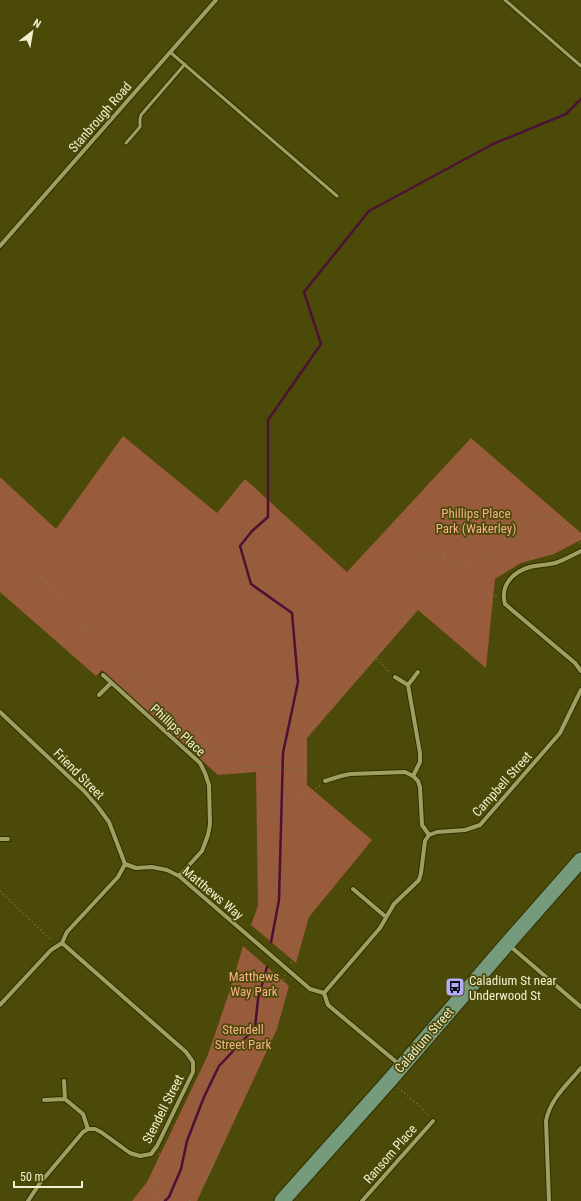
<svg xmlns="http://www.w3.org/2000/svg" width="581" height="1201" viewBox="0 0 581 1201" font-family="'Roboto Condensed',sans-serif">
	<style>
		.green { fill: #985b3b }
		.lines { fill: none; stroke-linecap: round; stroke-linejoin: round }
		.stream { stroke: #4c1235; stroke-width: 2.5 }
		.lane-casing { stroke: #312f00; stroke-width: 5 }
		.street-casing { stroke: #312f00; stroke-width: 6 }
		.secondary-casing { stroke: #312f00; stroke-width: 17 }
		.path { stroke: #7f7d46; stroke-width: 1.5; stroke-dasharray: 1 3; stroke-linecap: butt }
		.lane { stroke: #a09f62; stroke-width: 3 }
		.street { stroke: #a09f62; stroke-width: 4 }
		.secondary { stroke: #769b7c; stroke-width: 15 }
		.labels { text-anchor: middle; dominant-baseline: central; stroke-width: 3.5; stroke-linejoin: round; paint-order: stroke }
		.street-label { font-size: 13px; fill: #f0f0d1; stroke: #4c4a08 }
		.park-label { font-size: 13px; fill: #fab08b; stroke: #4c4a08 }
		.poi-label { font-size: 13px; fill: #f0f0d1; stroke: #4c4a08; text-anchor: start }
	</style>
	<rect width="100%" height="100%" fill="#4c4a08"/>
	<path class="green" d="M 123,436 L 217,513 L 245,479 L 347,572 L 471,438 L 581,533 L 581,540 L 554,554 L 521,563 L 495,579 L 486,668 L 418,610 L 307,738 L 307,785 L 372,840 L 309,917 L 296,963 L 251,925 L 258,906 L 256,772 L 218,775 L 102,670 L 96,676 L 0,592 L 0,477 L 56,529 Z
		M 243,946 L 289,986 L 277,1029 L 197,1201 L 132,1201 L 147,1182 L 207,1057 L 230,990 Z"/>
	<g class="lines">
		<path class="stream" d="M 271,942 L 279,900 L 283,753 L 298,682 L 292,613 L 251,584 L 240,546 L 252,531 L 268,517 L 268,420 L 321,344 L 304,292 L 369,211 L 493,144 L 566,114 L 581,99
			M 165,1201 L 169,1197 L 181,1169 L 187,1141 L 204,1097 L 219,1066 L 255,1028 L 258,999 L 267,967"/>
		<defs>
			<path id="lane" d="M 505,0 L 581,66
				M 170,52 L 337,196
				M 126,143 L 140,127 L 140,119 L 141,115 L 185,64"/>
			<path id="street" d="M 0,246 L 216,0
				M 581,551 C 573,555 564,560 555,563 C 547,565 538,565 530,567 C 512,572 500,586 505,604 L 575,663 L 581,671
				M 103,675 L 200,763 L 205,773 L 209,785 L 210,824 L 208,835 L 202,851 L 179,876
				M 395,677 L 408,685 L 418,672
				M 408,685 L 420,753 L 420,762 L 413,776 L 418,781 L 420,787 L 422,825 L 429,835
				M 99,695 L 111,683
				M 0,712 L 84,791 L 98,807 L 109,822 L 125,864
				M 325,781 L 341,776 L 350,774 L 405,772 L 413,776
				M 0,839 L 8,839
				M 353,889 L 386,917
				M 510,946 L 581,1007
				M 324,993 L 380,928 L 394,904 L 419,880 L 421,873 L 425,841 L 429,835 L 437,832 L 465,830 L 480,825 L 560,733 L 581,690
				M 0,1005 L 51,950 L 62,943 L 67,932 L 118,877 L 125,864 L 136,868 L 152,867 L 167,870 L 179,876 L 310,989 L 324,993 L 328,1005 L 400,1065
				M 65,1099 L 83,1114 L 88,1129
				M 44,1100 L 65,1099 L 64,1081
				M 28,1201 L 40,1183 L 83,1132 L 88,1129 L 95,1129 L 101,1132 L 130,1153 L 140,1156 L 151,1154 L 157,1146 L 193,1072 L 193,1062 L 186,1052 L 62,943
				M 362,1201 L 433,1121
				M 549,1201 L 546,1121 C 550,1099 567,1085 581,1068"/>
			<path id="secondary" d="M 282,1201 L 390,1080 L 507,944 L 581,860"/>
		</defs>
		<use href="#lane" class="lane-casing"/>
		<use href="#street" class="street-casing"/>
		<use href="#secondary" class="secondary-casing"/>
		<path class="path" d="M 441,527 L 430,540 L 444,553 L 445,556 L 445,560
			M 0,538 L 77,613 L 84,628 L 208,744 L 223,755 L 237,762 L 252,767 L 305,770
			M 468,566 C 474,585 476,593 497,596
			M 374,656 L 391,673
			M 155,714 L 165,704
			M 301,793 L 313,791 L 321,785
			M 0,891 L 52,941
			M 291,963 L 305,909 L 315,884 L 314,856 L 301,817 L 301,784 L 305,774 L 305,741 L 307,733 L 406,619 C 408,615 410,611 411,608 C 413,592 402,577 414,564 C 428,549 445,562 460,565 C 465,566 470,565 475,564 C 501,556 509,520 535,515 C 556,511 569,529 581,544
			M 398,1088 L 420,1106 L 429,1116
			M 159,1154 L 160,1157 L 153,1175 L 158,1181 L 151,1191 L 161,1201
			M 190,1201 L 193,1194 L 208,1176 L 244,1086 L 247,1070 L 257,1059 L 259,1052 L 275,1022 L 274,1012 L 285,975"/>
		<use href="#lane" class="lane"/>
		<use href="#street" class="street"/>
		<use href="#secondary" class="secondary"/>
	</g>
	<defs>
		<symbol id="bus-square" viewBox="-11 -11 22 22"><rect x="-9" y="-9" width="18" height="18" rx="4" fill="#b4acf9" stroke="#4c4a08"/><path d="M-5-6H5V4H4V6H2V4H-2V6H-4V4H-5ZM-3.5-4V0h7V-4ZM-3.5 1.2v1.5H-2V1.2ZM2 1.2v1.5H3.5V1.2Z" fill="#111"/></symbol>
	</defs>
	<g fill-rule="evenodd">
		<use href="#bus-square" x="444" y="976" width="22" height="22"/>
	</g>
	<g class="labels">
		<g class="street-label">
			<text transform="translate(100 117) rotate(-49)">Stanbrough Road</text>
			<text transform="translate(178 730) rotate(43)">Phillips Place</text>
			<text transform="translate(79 774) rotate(45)">Friend Street</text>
			<text transform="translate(502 784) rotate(-48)">Campbell Street</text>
			<text transform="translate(213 893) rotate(40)">Matthews Way</text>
			<text transform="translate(424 1040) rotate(-49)">Caladium Street</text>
			<text transform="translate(163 1109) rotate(-63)">Stendell Street</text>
			<text transform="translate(390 1154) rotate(-49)">Ransom Place</text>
		</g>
		<g class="park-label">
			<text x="476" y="513">Phillips Place<tspan x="476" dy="15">Park (Wakerley)</tspan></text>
			<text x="254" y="976">Matthews<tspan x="254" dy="15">Way Park</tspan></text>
			<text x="243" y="1029">Stendell<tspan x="243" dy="15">Street Park</tspan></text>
		</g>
		<g class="poi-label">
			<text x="469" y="980">Caladium St near<tspan x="469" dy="15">Underwood St</tspan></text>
		</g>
	</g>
	<g transform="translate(32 32) rotate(31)" stroke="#4c4a08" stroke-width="3" paint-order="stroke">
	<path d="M0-3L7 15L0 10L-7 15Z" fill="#f0f0d1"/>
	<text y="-6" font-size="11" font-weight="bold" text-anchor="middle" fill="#f0f0d1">N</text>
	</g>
	<path d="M14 1181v6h68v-6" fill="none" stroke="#f0f0d1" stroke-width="2"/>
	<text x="20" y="1181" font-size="12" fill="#f0f0d1" stroke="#4c4a08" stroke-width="3" paint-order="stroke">50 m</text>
</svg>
